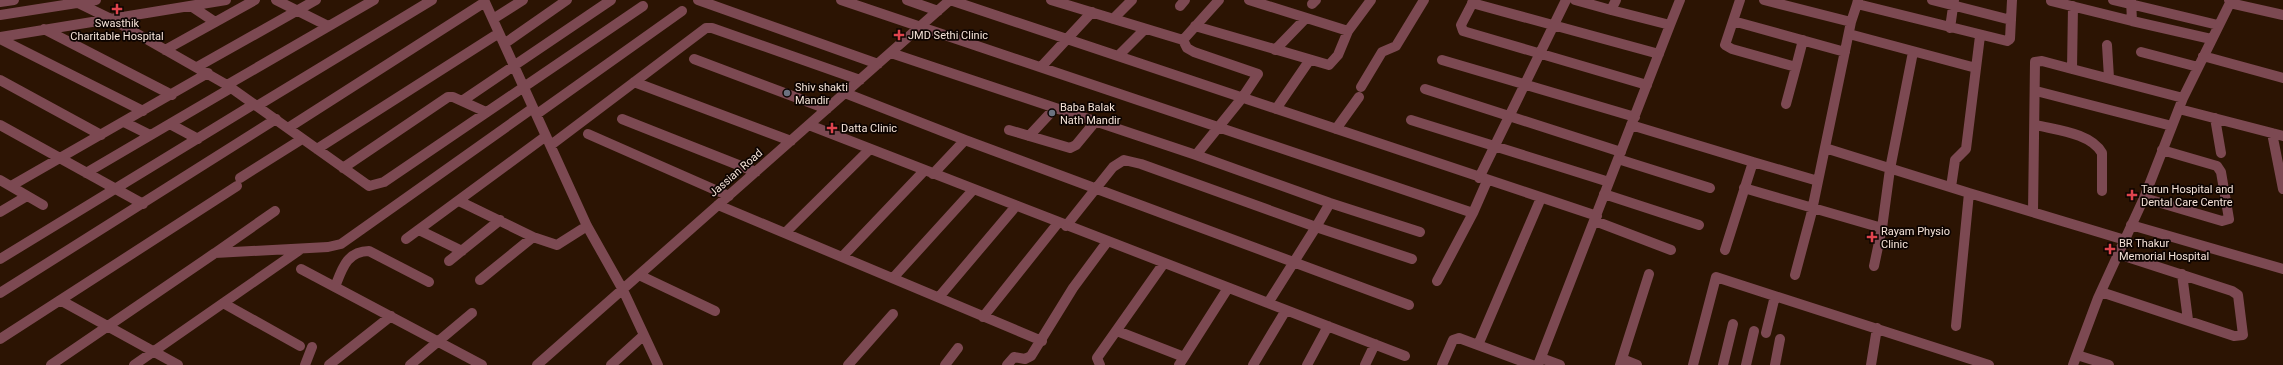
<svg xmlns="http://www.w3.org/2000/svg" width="2283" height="365" viewBox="0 0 2283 365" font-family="Roboto,sans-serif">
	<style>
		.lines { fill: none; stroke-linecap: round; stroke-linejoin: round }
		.minor { stroke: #7c4952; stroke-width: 10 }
		.health-dot { fill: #e0444e; stroke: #0d0401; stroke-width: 1.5 }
		.worship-dot { fill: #6b7280; stroke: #0d0401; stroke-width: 1.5 }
		.labels { text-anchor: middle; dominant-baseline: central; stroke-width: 3.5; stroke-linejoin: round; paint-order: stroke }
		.poi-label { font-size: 11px; fill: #f5e3d8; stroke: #0d0401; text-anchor: start }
		.street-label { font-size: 11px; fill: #f5e3d8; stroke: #0d0401 }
	</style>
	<rect width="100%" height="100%" fill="#2c1403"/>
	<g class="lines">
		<path class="minor" d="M 72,0 L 113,20 L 227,85 L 369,186 L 384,182 L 643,6
			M 276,0 L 328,26
			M 484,0 L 587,226 L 623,290 L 658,365
			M 698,0 L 878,64
			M 841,0 L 1473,213 L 1487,181
			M 907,0 L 938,11
			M 950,0 L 1597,216
			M 1051,0 L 1183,40 L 1219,0
			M 1249,0 L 1348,31 L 1371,0
			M 1474,0 L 1461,25 L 1463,31 L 1647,85
			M 1575,0 L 1611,10
			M 1616,0 L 1611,10 L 1670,25 L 1680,0
			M 1740,0 L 1725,45 L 1732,49 L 1796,67 L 1786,104
			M 1764,0 L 1851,22
			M 1858,0 L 1857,4 L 2007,41 L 2010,39 L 2012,0
			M 1932,0 L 2011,20
			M 2113,0 L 2218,25
			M 2131,0 L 2132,21 L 2211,39
			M 2051,1 L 2132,21
			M 0,2 L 14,0
			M 1472,3 L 1659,54
			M 2230,3 L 2283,15
			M 1312,4 L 1316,0
			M 191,6 L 215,22
			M 1180,6 L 1185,0
			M 2073,6 L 2072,69 L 2183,98
			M 0,15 L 96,0
			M 493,19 L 523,0
			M 1113,19 L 1132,0
			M 1733,21 L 1845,52
			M 1195,26 L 1329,65 L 1338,55 L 1348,31
			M 1950,28 L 1954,0
			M 44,29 L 172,95
			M 1849,34 L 1976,68
			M 0,37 L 226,0
			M 0,39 L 143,111
			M 1183,40 L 1187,48 L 1194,52 L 1258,74 L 1242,98 L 1196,155 L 1330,203 L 1420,232
			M 504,44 L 567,0
			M 2107,45 L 2109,78
			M 165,50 L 255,0
			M 1275,50 L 1306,18
			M 2141,52 L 2198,67
			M 891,53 L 1196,155
			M 1118,56 L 1145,29
			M 2203,56 L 2283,78
			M 694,59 L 827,109
			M 1442,60 L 1635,117
			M 197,67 L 316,0
			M 1041,67 L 1092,12
			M 1796,67 L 1803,40
			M 0,80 L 101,135
			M 634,82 L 791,141
			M 227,85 L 374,0
			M 1361,87 L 1382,52 L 1396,46 L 1424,0
			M 1425,89 L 1621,152
			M 2036,91 L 2172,126
			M 845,93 L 965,140 L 1409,305
			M 462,101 L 611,0
			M 257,106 L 432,0
			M 1276,109 L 1309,61
			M 2179,109 L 2283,136
			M 537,114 L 682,11
			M 2215,118 L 2221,153
			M 622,119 L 756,172
			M 1411,120 L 1609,182
			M 124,122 L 150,135
			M 170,124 L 198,139
			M 0,125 L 143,204
			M 809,125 L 1268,303
			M 1631,125 L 1753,162
			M 2036,125 C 2056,130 2091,133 2102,153 L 2102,191
			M 288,128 L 485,2
			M 1336,129 L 1359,97
			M 1009,130 L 1070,148 L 1076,145 L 1095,122
			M 2272,133 L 2283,189
			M 588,134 L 729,196
			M 1029,136 L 1055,108
			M 551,145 L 706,28 L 712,28 L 860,80
			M 1825,148 L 1969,193 L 1956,326
			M 317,149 L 499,33
			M 1618,159 L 1710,188
			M 343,168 L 448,97 L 453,97 L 486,112
			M 86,173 L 231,88
			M 933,174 L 965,140
			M 240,178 L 302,139
			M 1479,178 L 1566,0
			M 0,180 L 43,205
			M 11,186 L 208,73
			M 1951,187 L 1955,160 L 1966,149 L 1980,36
			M 1744,188 L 1882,228 L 1890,169 L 1913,52
			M 1969,193 L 2125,240
			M 1604,194 L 1699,225
			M 2144,198 L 2222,221 L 2229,219 L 2221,172 L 2217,166 L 2162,150
			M 459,201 L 533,237 L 557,245 L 587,226
			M 1330,203 L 1316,227 L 1412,259
			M 718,205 L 1042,341
			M 0,212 L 27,196
			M 2033,212 L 2035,62 L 2042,61 L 2072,69
			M 1595,221 L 1671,250
			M 2131,225 L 2283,269
			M 1066,226 L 1113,167 L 1124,160 L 1141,164 L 1316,227 L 1268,303 L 1405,356
			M 419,230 L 462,251
			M 786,232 L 870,149
			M 406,239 L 546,136
			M 1725,250 L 1753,162 L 1818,181
			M 215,253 L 275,211
			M 843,256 L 924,171
			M 0,259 L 254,104
			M 449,261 L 500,220
			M 1874,266 L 1882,228
			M 301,269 L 482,365
			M 2182,274 L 2188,320
			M 639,275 L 715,311
			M 1795,275 L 1811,215 L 1851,22 L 1857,4
			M 893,278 L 973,190
			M 480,280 L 533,237
			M 1437,281 L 1473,213
			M 335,287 C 342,269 347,251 369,251 L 429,282
			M 2101,292 L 2234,336 L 2243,335 L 2238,295 L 2232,291 L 2118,254
			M 0,293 L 276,119
			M 939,297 L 1016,206
			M 60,300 L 178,365
			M 223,303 L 300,346
			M 983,317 L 1058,223
			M 1117,331 L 1184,357
			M 1766,333 L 1775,296
			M 0,339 L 237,186
			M 1478,345 L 1541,198
			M 2077,355 L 2109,365
			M 1541,358 L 1560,365
			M 1622,359 L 1637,365
			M 51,365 L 215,253 L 328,247 L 341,244 L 533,108
			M 134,365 L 301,249
			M 305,365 L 312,347
			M 329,365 L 391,316
			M 410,365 L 472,313
			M 537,365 L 950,0
			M 611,365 L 644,335
			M 848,365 L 893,314
			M 945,365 L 958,348
			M 1007,365 L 1014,357 L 1025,359 L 1031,356 L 1073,288 L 1107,242
			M 1100,365 L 1097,358 L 1164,263
			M 1179,365 L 1228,288
			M 1253,365 L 1286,310
			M 1307,365 L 1328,326
			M 1365,365 L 1375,344
			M 1442,365 L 1453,340 L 1459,338 L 1532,365
			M 1538,365 L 1670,25
			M 1620,365 L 1649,274
			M 1693,365 L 1716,277 L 1989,365
			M 1723,365 L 1733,324
			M 1746,365 L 1754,331
			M 1775,365 L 1780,339
			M 1871,365 L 1877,328
			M 2073,365 L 2098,298 L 2144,198 L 2183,98 L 2230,3 L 2229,0"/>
	</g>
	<g class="health-dot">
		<path d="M115 3h4v4h4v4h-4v4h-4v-4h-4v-4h4z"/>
		<path d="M897 29h4v4h4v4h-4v4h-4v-4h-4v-4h4z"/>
		<path d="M830 122h4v4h4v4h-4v4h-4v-4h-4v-4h4z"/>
		<path d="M2130 189h4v4h4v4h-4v4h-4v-4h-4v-4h4z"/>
		<path d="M1870 231h4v4h4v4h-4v4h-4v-4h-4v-4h4z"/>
		<path d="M2108 243h4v4h4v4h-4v4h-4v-4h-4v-4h4z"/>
	</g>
	<g class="worship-dot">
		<circle cx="787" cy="93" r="4"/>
		<circle cx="1052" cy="113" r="4"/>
	</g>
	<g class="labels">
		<g class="poi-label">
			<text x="117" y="23" text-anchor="middle">Swasthik<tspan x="117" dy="13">Charitable Hospital</tspan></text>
			<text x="908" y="35">JMD Sethi Clinic</text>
			<text x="795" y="87">Shiv shakti<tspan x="795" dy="13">Mandir</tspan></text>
			<text x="1060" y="107">Baba Balak<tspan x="1060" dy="13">Nath Mandir</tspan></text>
			<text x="841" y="128">Datta Clinic</text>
			<text x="2141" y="189">Tarun Hospital and<tspan x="2141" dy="13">Dental Care Centre</tspan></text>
			<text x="1881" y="231">Rayam Physio<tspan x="1881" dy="13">Clinic</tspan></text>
			<text x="2119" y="243">BR Thakur<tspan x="2119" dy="13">Memorial Hospital</tspan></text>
		</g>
		<g class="street-label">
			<text transform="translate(736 173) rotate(-41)">Jassian Road</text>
		</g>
	</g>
</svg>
